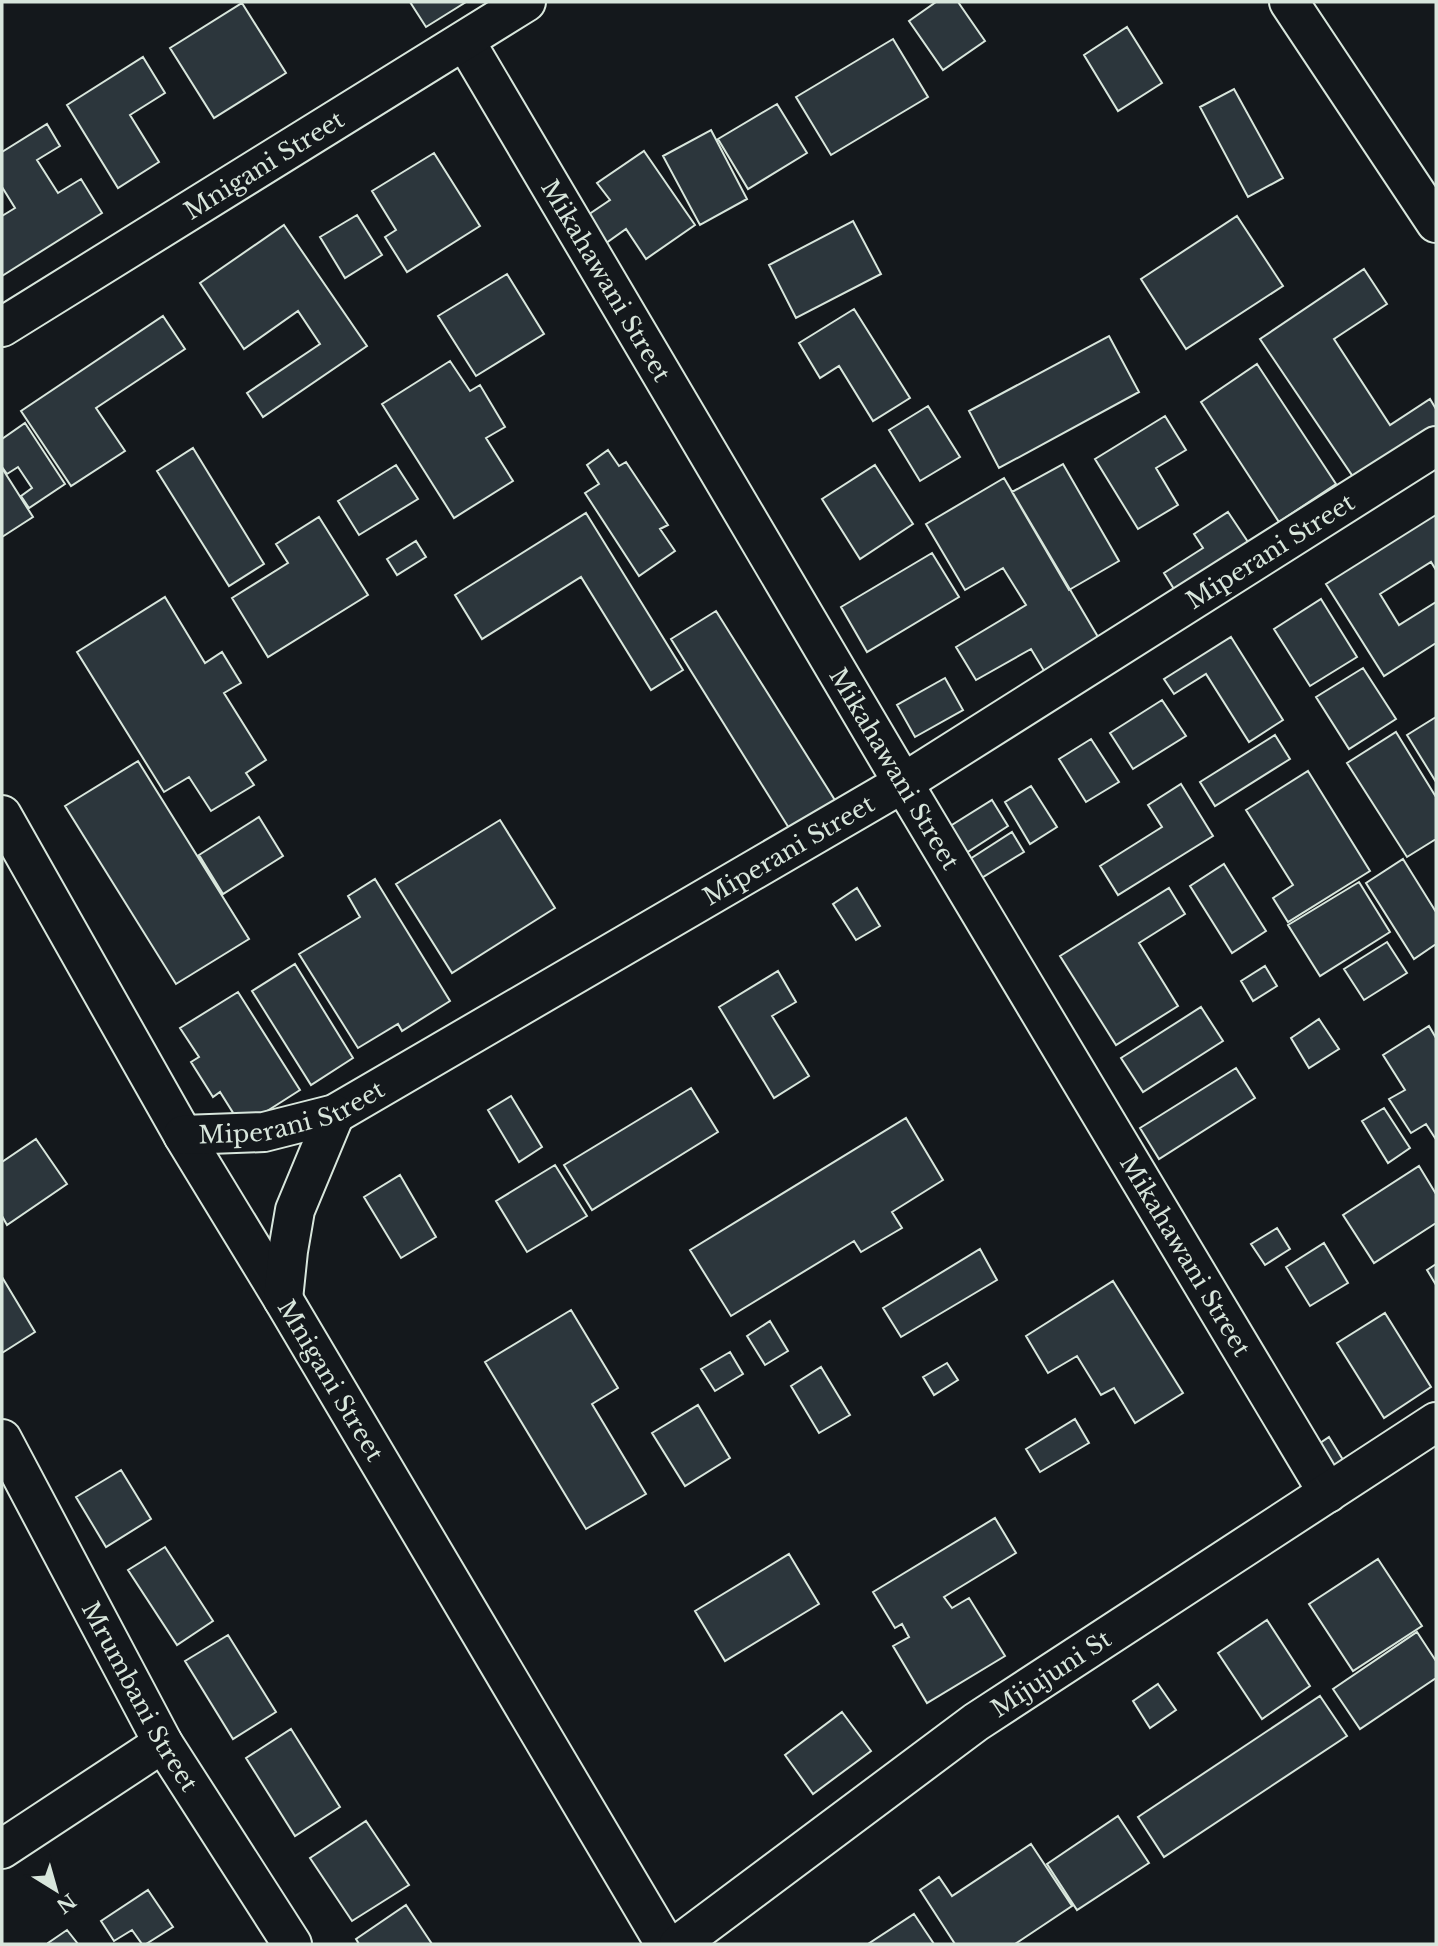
<svg xmlns="http://www.w3.org/2000/svg" width="1438" height="1946" viewBox="0 0 1438 1946" font-family="'Libre Baskerville',serif">
	<style>
		.building { fill: #2c363c; stroke: #d8e6dc; stroke-width: 2 }
		.lines { fill: none; stroke-linecap: round; stroke-linejoin: round }
		.street-casing { stroke: #d8e6dc; stroke-width: 42 }
		.street { stroke: #14181c; stroke-width: 38 }
		.labels { text-anchor: middle; dominant-baseline: central; stroke-width: 5; stroke-linejoin: round; paint-order: stroke }
		.street-label { font-size: 24px; fill: #d8e6dc; stroke: #14181c }
	</style>
	<rect width="100%" height="100%" fill="#14181c"/>
	<path class="building" d="M 410,2 L 466,2 L 426,27 Z
		M 936,2 L 958,2 L 985,41 L 943,70 L 909,21 Z
		M 242,3 L 286,73 L 214,118 L 170,48 Z
		M 1127,27 L 1162,83 L 1118,111 L 1084,55 Z
		M 893,39 L 928,97 L 831,155 L 796,97 Z
		M 143,57 L 165,93 L 130,115 L 159,162 L 118,188 L 67,105 Z
		M 1234,89 L 1283,178 L 1248,197 L 1200,107 Z
		M 777,104 L 807,153 L 748,189 L 718,139 Z
		M 47,124 L 60,146 L 37,160 L 58,193 L 81,179 L 102,213 L 2,276 L 2,216 L 15,208 L 2,187 L 2,152 Z
		M 711,130 L 747,199 L 700,225 L 663,156 Z
		M 644,151 L 695,225 L 646,259 L 626,229 L 592,253 L 573,225 L 610,200 L 597,183 Z
		M 434,153 L 480,226 L 407,272 L 385,237 L 396,230 L 372,191 Z
		M 357,215 L 382,255 L 345,278 L 320,237 Z
		M 1237,216 L 1283,286 L 1186,349 L 1141,279 Z
		M 853,221 L 881,274 L 796,318 L 769,265 Z
		M 284,225 L 367,346 L 263,417 L 247,393 L 320,344 L 298,311 L 244,349 L 200,283 Z
		M 1364,269 L 1387,304 L 1334,339 L 1390,425 L 1430,399 L 1436,409 L 1436,441 L 1362,490 L 1260,339 Z
		M 507,274 L 544,334 L 476,376 L 438,316 Z
		M 854,309 L 910,398 L 873,421 L 839,366 L 820,378 L 799,343 Z
		M 163,316 L 185,349 L 96,408 L 125,451 L 71,486 L 21,411 Z
		M 1109,336 L 1139,392 L 999,468 L 969,411 Z
		M 450,361 L 470,391 L 480,385 L 505,427 L 486,438 L 513,481 L 454,518 L 382,404 Z
		M 1257,364 L 1336,484 L 1279,522 L 1201,402 Z
		M 928,406 L 960,457 L 920,481 L 889,430 Z
		M 1165,416 L 1186,450 L 1156,468 L 1178,505 L 1138,529 L 1095,459 Z
		M 25,423 L 65,484 L 29,508 L 21,496 L 32,488 L 18,467 L 7,474 L 2,467 L 2,439 Z
		M 193,448 L 264,564 L 229,586 L 157,471 Z
		M 608,450 L 619,466 L 626,462 L 668,525 L 660,529 L 675,551 L 639,576 L 585,493 L 599,484 L 587,465 Z
		M 1063,464 L 1119,561 L 1069,590 L 1012,492 Z
		M 396,465 L 418,499 L 359,535 L 338,501 Z
		M 875,465 L 913,524 L 860,559 L 822,499 Z
		M 2,468 L 33,517 L 2,537 Z
		M 1004,478 L 1101,642 L 1046,674 L 1031,649 L 976,680 L 956,647 L 1026,605 L 1003,568 L 965,590 L 926,524 Z
		M 1228,512 L 1252,548 L 1179,597 L 1164,573 L 1203,548 L 1194,534 Z
		M 586,513 L 683,670 L 651,690 L 581,577 L 482,639 L 455,595 Z
		M 1436,515 L 1436,570 L 1431,562 L 1380,594 L 1399,625 L 1436,602 L 1436,643 L 1384,676 L 1326,584 Z
		M 319,517 L 368,595 L 268,657 L 232,598 L 288,563 L 276,544 Z
		M 416,541 L 426,557 L 397,575 L 387,559 Z
		M 932,553 L 959,597 L 867,652 L 841,607 Z
		M 165,597 L 205,663 L 222,652 L 241,683 L 224,693 L 266,760 L 246,773 L 254,785 L 211,811 L 189,777 L 164,792 L 77,652 Z
		M 1321,599 L 1357,657 L 1310,686 L 1274,629 Z
		M 716,611 L 843,813 L 797,841 L 671,639 Z
		M 1231,637 L 1283,720 L 1249,742 L 1206,674 L 1174,694 L 1164,679 Z
		M 1363,668 L 1396,719 L 1349,749 L 1316,697 Z
		M 945,678 L 963,710 L 915,737 L 897,705 Z
		M 1162,700 L 1186,736 L 1133,769 L 1110,733 Z
		M 1436,717 L 1436,782 L 1407,735 Z
		M 1396,732 L 1436,797 L 1436,839 L 1407,857 L 1347,763 Z
		M 1275,735 L 1290,759 L 1215,806 L 1200,782 Z
		M 1091,739 L 1119,782 L 1086,802 L 1059,759 Z
		M 138,761 L 249,939 L 176,984 L 65,806 Z
		M 1308,771 L 1370,871 L 1288,922 L 1273,898 L 1293,885 L 1246,810 Z
		M 1181,784 L 1213,836 L 1118,895 L 1100,866 L 1162,827 L 1148,805 Z
		M 1031,786 L 1057,827 L 1030,844 L 1005,802 Z
		M 992,800 L 1008,826 L 963,855 L 947,828 Z
		M 259,817 L 283,856 L 223,894 L 199,855 Z
		M 500,820 L 555,908 L 452,973 L 396,884 Z
		M 1012,832 L 1024,852 L 970,885 L 959,866 Z
		M 1403,859 L 1436,912 L 1436,944 L 1414,959 L 1366,883 Z
		M 1224,864 L 1266,931 L 1232,953 L 1190,886 Z
		M 375,879 L 450,1001 L 402,1031 L 398,1024 L 358,1048 L 299,954 L 360,917 L 348,896 Z
		M 1359,882 L 1390,932 L 1320,976 L 1288,925 Z
		M 857,888 L 880,926 L 856,940 L 833,904 Z
		M 1169,888 L 1185,914 L 1139,943 L 1178,1006 L 1116,1045 L 1060,956 Z
		M 1387,942 L 1407,973 L 1364,1000 L 1344,969 Z
		M 295,964 L 353,1058 L 311,1085 L 252,991 Z
		M 1265,966 L 1277,986 L 1253,1001 L 1241,981 Z
		M 778,971 L 796,1002 L 772,1016 L 809,1076 L 774,1098 L 719,1007 Z
		M 238,992 L 300,1090 L 242,1127 L 220,1092 L 213,1097 L 191,1062 L 199,1057 L 180,1028 Z
		M 1201,1007 L 1223,1041 L 1143,1092 L 1121,1058 Z
		M 1319,1019 L 1339,1049 L 1309,1068 L 1291,1038 Z
		M 1429,1026 L 1436,1038 L 1436,1137 L 1435,1138 L 1426,1124 L 1411,1133 L 1389,1099 L 1405,1090 L 1383,1055 Z
		M 1236,1068 L 1255,1098 L 1159,1159 L 1140,1128 Z
		M 691,1088 L 718,1132 L 592,1210 L 564,1165 Z
		M 511,1096 L 542,1147 L 519,1162 L 488,1110 Z
		M 1384,1108 L 1410,1148 L 1388,1163 L 1362,1121 Z
		M 906,1118 L 943,1180 L 892,1212 L 902,1228 L 861,1252 L 854,1241 L 731,1316 L 690,1250 Z
		M 36,1139 L 67,1184 L 7,1225 L 2,1216 L 2,1162 Z
		M 555,1165 L 587,1216 L 527,1252 L 496,1201 Z
		M 1419,1166 L 1436,1194 L 1436,1223 L 1374,1263 L 1343,1215 Z
		M 400,1175 L 436,1237 L 401,1258 L 364,1197 Z
		M 1277,1228 L 1290,1249 L 1265,1265 L 1251,1244 Z
		M 1324,1243 L 1348,1283 L 1310,1306 L 1286,1267 Z
		M 980,1249 L 997,1280 L 901,1337 L 883,1308 Z
		M 1436,1264 L 1436,1285 L 1427,1270 Z
		M 2,1277 L 35,1332 L 2,1353 Z
		M 1113,1281 L 1183,1393 L 1135,1423 L 1114,1388 L 1101,1395 L 1077,1356 L 1048,1373 L 1026,1336 Z
		M 571,1310 L 618,1388 L 592,1404 L 646,1494 L 586,1529 L 485,1362 Z
		M 1385,1313 L 1431,1387 L 1384,1418 L 1337,1343 Z
		M 770,1321 L 788,1351 L 765,1365 L 747,1336 Z
		M 730,1352 L 743,1374 L 715,1391 L 701,1369 Z
		M 947,1363 L 958,1380 L 934,1395 L 923,1377 Z
		M 821,1367 L 850,1415 L 819,1433 L 791,1386 Z
		M 698,1405 L 730,1458 L 685,1486 L 652,1433 Z
		M 1075,1419 L 1089,1443 L 1040,1472 L 1026,1449 Z
		M 1329,1437 L 1348,1468 L 1326,1482 L 1307,1452 Z
		M 121,1470 L 151,1519 L 106,1547 L 76,1497 Z
		M 995,1518 L 1016,1553 L 944,1597 L 952,1608 L 969,1598 L 1005,1656 L 927,1703 L 893,1646 L 909,1637 L 902,1624 L 895,1628 L 873,1592 Z
		M 165,1547 L 213,1621 L 177,1645 L 128,1570 Z
		M 789,1554 L 819,1604 L 725,1661 L 695,1611 Z
		M 1378,1559 L 1422,1626 L 1353,1671 L 1309,1604 Z
		M 1267,1620 L 1310,1686 L 1262,1719 L 1218,1653 Z
		M 1417,1632 L 1436,1661 L 1436,1678 L 1360,1729 L 1333,1689 Z
		M 228,1635 L 276,1712 L 233,1739 L 185,1661 Z
		M 1158,1684 L 1176,1710 L 1150,1728 L 1133,1701 Z
		M 1320,1696 L 1347,1736 L 1164,1857 L 1138,1817 Z
		M 842,1712 L 871,1751 L 813,1794 L 785,1755 Z
		M 291,1729 L 340,1807 L 295,1836 L 246,1758 Z
		M 1118,1816 L 1149,1863 L 1077,1910 L 1047,1864 Z
		M 366,1821 L 409,1885 L 352,1921 L 310,1858 Z
		M 1031,1844 L 1072,1906 L 1015,1944 L 955,1944 L 920,1890 L 939,1877 L 952,1896 Z
		M 148,1890 L 173,1927 L 146,1944 L 142,1944 L 132,1930 L 114,1941 L 101,1921 Z
		M 406,1905 L 432,1944 L 359,1944 L 356,1939 Z
		M 914,1914 L 934,1944 L 868,1944 Z
		M 67,1930 L 78,1944 L 48,1944 L 48,1943 Z"/>
	<g class="lines">
		<defs>
			<g id="street">
				<path d="M 1289,2 L 1436,223"/>
				<path id="s1" d="M 465,41 L 903,783 L 1328,1493"/>
				<path id="s2" d="M 2,327 L 526,2"/>
				<path id="s3" d="M 2,815 L 183,1135 L 283,1299 L 665,1944"/>
				<path id="s4" d="M 183,1135 L 264,1132 L 335,1114 L 903,783 L 1436,446"/>
				<path d="M 283,1299 L 288,1251 L 295,1210 L 335,1114"/>
				<path id="s5" d="M 2,1439 L 163,1743 L 292,1944"/>
				<path d="M 2,1849 L 163,1743"/>
				<path id="s6" d="M 679,1944 L 976,1722 L 1436,1422"/>
			</g>
		</defs>
		<use href="#street" class="street-casing"/>
		<use href="#street" class="street"/>
	</g>
	<g class="labels">
		<g class="street-label">
			<text stroke="none"><textPath href="#s2" startOffset="308">Mnigani Street</textPath></text>
			<text stroke="none"><textPath href="#s1" startOffset="278">Mikahawani Street</textPath></text>
			<text stroke="none"><textPath href="#s4" startOffset="1246">Miperani Street</textPath></text>
			<text stroke="none"><textPath href="#s1" startOffset="845">Mikahawani Street</textPath></text>
			<text stroke="none"><textPath href="#s4" startOffset="679">Miperani Street</textPath></text>
			<text stroke="none"><textPath href="#s4" startOffset="112">Miperani Street</textPath></text>
			<text stroke="none"><textPath href="#s1" startOffset="1412">Mikahawani Street</textPath></text>
			<text stroke="none"><textPath href="#s3" startOffset="654">Mnigani Street</textPath></text>
			<text stroke="none"><textPath href="#s6" startOffset="460">Mijujuni St</textPath></text>
			<text stroke="none"><textPath href="#s5" startOffset="292">Mrumbani Street</textPath></text>
		</g>
	</g>
	<rect width="1438" height="1946" fill="none" stroke="#d8e6dc" stroke-width="7"/>
	<g transform="translate(56 1890) rotate(143)" stroke="#14181c" stroke-width="5" paint-order="stroke">
	<path d="M0-5L12 26L0 18L-12 26Z" fill="#d8e6dc"/>
	<text y="-10" font-size="19" font-weight="bold" text-anchor="middle" fill="#d8e6dc">N</text>
	</g>
</svg>
